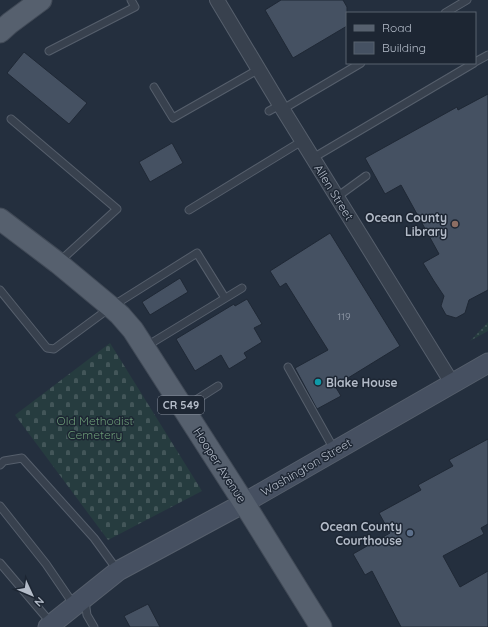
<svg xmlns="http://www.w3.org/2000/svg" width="488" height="627" viewBox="0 0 488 627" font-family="Quicksand,sans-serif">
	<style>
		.grass { fill: url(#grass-dots) }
		.cemetery { fill: url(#cemetery-stones) }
		.building { fill: #455162; stroke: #1f2835 }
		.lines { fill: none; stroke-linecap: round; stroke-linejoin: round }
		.service-casing { stroke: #565f6c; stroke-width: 9 }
		.minor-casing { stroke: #565f6c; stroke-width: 16 }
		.secondary-casing { stroke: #565f6c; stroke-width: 21 }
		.primary-casing { stroke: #414a57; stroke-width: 23 }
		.service { stroke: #38414e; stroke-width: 7 }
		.minor { stroke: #38414e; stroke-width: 14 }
		.secondary { stroke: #465061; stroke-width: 19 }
		.primary { stroke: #56606e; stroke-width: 21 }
		.education-dot { fill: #8d6e63; stroke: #1d2633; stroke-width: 1.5 }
		.culture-dot { fill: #0f9aa8; stroke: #1d2633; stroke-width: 1.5 }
		.service-dot { fill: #5c6f8a; stroke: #1d2633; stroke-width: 1.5 }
		.labels { text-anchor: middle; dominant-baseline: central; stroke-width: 3; stroke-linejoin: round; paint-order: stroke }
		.number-label { font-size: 10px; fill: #98a1af }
		.shield { fill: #1d2633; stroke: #878f9c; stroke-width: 1 }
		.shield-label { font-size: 11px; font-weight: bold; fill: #b4bcc9 }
		.street-label { font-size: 12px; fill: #b4bcc9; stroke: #1d2633 }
		.poi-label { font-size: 12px; font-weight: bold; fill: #b4bcc9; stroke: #1d2633; text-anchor: end }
		.park-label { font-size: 12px; fill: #6b9a76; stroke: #1d2633 }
	</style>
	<defs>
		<pattern id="grass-dots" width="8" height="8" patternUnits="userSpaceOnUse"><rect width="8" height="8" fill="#263c3f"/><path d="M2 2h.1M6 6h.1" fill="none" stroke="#435659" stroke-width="1.8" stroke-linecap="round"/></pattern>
		<pattern id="cemetery-stones" width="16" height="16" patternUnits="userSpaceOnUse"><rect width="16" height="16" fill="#263c3f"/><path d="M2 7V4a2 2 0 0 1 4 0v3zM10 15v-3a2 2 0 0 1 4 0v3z" fill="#435659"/></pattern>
	</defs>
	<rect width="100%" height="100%" fill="#242f3e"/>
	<path class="grass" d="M 488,322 L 488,331 L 470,341 Z"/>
	<path class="cemetery" d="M 110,343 L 202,491 L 108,540 L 15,415 Z"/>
	<path class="building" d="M 281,0 L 343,0 L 347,7 L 347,26 L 293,58 L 265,10 Z
		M 24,52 L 87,103 L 69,124 L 7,73 Z
		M 488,94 L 488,290 L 469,300 L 465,313 L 456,318 L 446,315 L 441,306 L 444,296 L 434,281 L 423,263 L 439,254 L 401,185 L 385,194 L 365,158 L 457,107 L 458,110 Z
		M 172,143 L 183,163 L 150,182 L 139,162 Z
		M 330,233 L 400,346 L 335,386 L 341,396 L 317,409 L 295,368 L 328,350 L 286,283 L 280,287 L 270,271 Z
		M 180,278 L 188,292 L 150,315 L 142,302 Z
		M 247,299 L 262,324 L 254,328 L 262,342 L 244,353 L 247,358 L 229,369 L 221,355 L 195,371 L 176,339 L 234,304 L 235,306 Z
		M 488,439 L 488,524 L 481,528 L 484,534 L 443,556 L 460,587 L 488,571 L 488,627 L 401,627 L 372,571 L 365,575 L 353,554 L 390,533 L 379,513 L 421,490 L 418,485 L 453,466 L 449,460 Z
		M 148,604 L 160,627 L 130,627 L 124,616 Z"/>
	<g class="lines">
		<defs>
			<path id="service" d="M 445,13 L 467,0
				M 49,51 L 135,7 L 131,0
				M 475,62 L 488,55
				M 154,87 L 173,118 L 259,69
				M 283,109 L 361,63
				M 269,111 L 280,105
				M 11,119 L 117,209 L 59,262
				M 313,158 L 474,63
				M 337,197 L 366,176
				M 189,210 L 302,141
				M 0,290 L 47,348 L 54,349 L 111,307 L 197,253 L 225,298
				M 145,347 L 242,288
				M 288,367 L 335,451
				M 185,407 L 218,386
				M 0,465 L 4,461 L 22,458 L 94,538 L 118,571
				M 0,506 L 46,564 L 74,605
				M 0,563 L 51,623
				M 85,601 L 87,615 L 94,627"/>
			<path id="minor" d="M 217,0 L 280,105 L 452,383"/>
			<path id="secondary" d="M 48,627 L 118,571 L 244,503 L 488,363"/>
			<path id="primary" d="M 0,32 L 10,23 L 41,0
				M 0,219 L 58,263 L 111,307 L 120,315 L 133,330 L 244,503 L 321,627"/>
		</defs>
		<use href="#service" class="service-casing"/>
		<use href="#minor" class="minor-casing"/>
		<use href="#secondary" class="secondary-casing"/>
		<use href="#primary" class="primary-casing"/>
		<use href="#service" class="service"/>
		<use href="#minor" class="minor"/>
		<use href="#secondary" class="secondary"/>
		<use href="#primary" class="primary"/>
	</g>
	<circle class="education-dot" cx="455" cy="224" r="4"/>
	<circle class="culture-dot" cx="318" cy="382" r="4"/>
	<circle class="service-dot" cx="410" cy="533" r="4"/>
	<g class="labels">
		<g class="number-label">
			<text x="344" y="316">119</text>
		</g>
		<rect class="shield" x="158" y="396" width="46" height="18" rx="3"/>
		<g class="shield-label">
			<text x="181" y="405">CR 549</text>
		</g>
		<g class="street-label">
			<text transform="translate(334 192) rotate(58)">Allen Street</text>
			<text transform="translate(220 465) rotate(57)">Hooper Avenue</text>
			<text transform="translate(306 467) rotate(-30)">Washington Street</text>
		</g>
		<g class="poi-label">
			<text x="447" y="217">Ocean County<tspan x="447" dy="14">Library</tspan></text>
			<text x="326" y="382" text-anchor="start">Blake House</text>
			<text x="402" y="526">Ocean County<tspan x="402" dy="14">Courthouse</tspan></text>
		</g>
		<g class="park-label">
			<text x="95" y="420">Old Methodist<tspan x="95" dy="14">Cemetery</tspan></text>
		</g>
	</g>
	<rect x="346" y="12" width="130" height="52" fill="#1d2633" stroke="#59626f"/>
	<rect x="354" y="25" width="20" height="6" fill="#56606e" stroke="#59626f"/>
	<text x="382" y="32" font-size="12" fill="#b4bcc9">Road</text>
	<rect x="354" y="42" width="20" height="12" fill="#455162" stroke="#59626f"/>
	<text x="382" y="52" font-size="12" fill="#b4bcc9">Building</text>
	<g transform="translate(32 595) rotate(134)" stroke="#1d2633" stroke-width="3" paint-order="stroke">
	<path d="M0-3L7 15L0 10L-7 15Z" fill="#b4bcc9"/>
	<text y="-6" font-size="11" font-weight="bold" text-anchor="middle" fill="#b4bcc9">N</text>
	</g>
</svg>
